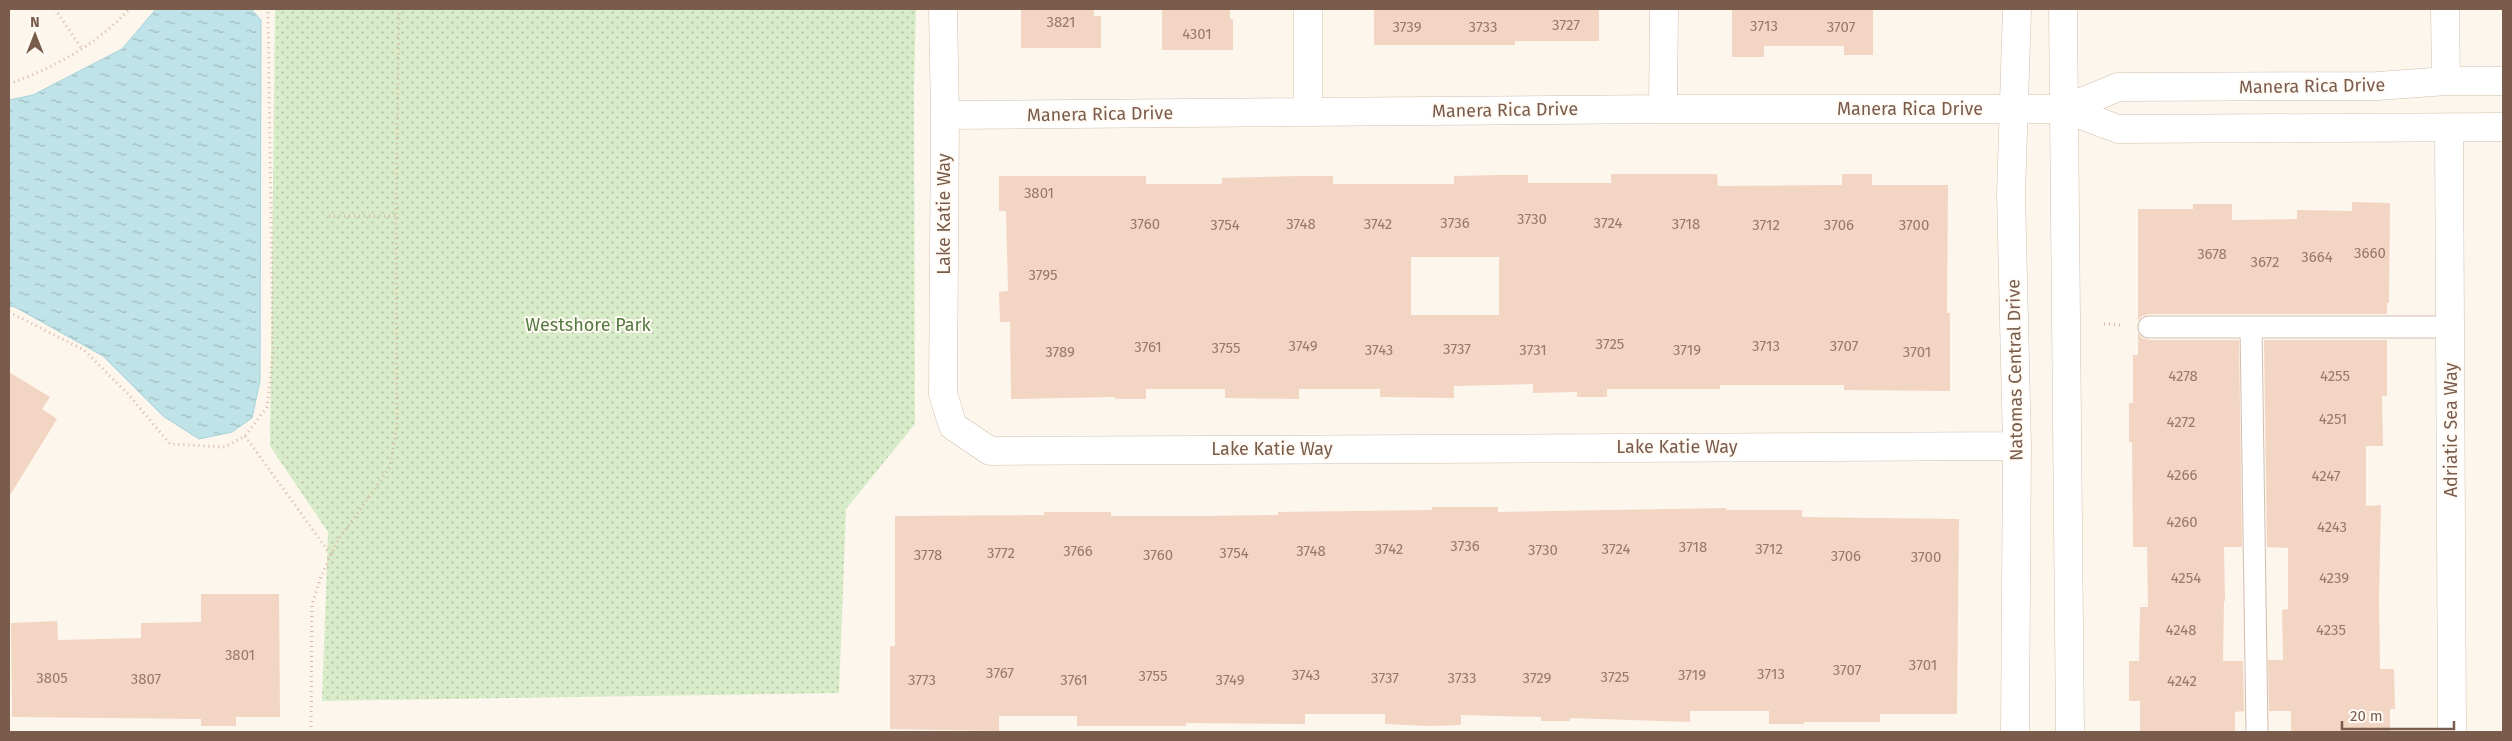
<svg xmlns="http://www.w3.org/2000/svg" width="2512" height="741" viewBox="0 0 2512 741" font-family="'Fira Sans',sans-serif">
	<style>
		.park { fill: url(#park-dots) }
		.water { fill: url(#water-ripples); stroke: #a5d3da }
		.building { fill: #f3d5c3; fill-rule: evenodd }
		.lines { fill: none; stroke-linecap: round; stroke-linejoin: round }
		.service-casing { stroke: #d1beb0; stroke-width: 23 }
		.minor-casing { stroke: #d1beb0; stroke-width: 29 }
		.path { stroke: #d9b8a5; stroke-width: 3; stroke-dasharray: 1 4; stroke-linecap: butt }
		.service { stroke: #fff; stroke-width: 21 }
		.minor { stroke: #fff; stroke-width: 28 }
		.labels { text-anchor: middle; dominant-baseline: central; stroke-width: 4; stroke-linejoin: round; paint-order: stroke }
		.number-label { font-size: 15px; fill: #987a6a }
		.street-label { font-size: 18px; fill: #7a5c4d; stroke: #fffaf3 }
		.park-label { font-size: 18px; fill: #537a41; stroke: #fffaf3 }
	</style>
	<defs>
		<pattern id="park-dots" width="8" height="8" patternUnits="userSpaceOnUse" patternTransform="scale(1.25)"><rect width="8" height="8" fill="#d8ecc9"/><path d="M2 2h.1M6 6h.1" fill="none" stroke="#b4c2a5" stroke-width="1.8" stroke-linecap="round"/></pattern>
		<pattern id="water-ripples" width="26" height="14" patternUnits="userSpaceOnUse" patternTransform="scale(1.25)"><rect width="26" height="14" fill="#bfe3e8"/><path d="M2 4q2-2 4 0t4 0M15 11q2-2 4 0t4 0" fill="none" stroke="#a0bbbe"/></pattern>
	</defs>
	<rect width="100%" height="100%" fill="#fdf6ec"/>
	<path class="park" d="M 275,9 L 916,9 L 914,88 L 915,424 L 846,509 L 839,693 L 322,701 L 328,532 L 270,446 Z"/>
	<path class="water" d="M 156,9 L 251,9 L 261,20 L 260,381 L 252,418 L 232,432 L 199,439 L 163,416 L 103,356 L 15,307 L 9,306 L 9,100 L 33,95 L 122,49 Z"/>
	<path class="building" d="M 1021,9 L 1094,9 L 1094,16 L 1101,16 L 1101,48 L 1021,48 Z
		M 1162,9 L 1230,9 L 1230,19 L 1233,19 L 1233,50 L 1162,50 Z
		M 1374,9 L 1599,9 L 1599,41 L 1515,41 L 1515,45 L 1374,45 Z
		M 1732,9 L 1873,9 L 1873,55 L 1844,55 L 1844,46 L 1764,46 L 1764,57 L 1732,57 Z
		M 1611,174 L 1717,174 L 1718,186 L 1842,185 L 1842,174 L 1872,174 L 1872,185 L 1948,185 L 1947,313 L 1950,313 L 1950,391 L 1844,390 L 1844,385 L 1720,385 L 1720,389 L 1607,389 L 1607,397 L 1577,397 L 1577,392 L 1533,393 L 1533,384 L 1454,386 L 1454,398 L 1380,397 L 1380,389 L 1299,389 L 1299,399 L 1225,398 L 1225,389 L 1146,389 L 1146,399 L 1115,399 L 1115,397 L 1011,399 L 1010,322 L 1000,322 L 999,292 L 1008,291 L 1006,211 L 999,211 L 999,176 L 1146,176 L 1146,184 L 1222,184 L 1222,178 L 1299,176 L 1333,176 L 1333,184 L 1454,184 L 1454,176 L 1500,175 L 1528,175 L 1528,183 L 1611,183 ZM 1411,257 L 1499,257 L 1499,315 L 1411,315 Z
		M 2352,202 L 2390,203 L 2389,303 L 2387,303 L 2387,314 L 2149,314 L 2142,316 L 2138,321 L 2138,209 L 2193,209 L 2193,204 L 2232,204 L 2232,220 L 2297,219 L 2297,210 L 2352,211 Z
		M 2138,333 L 2142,338 L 2149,340 L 2239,340 L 2242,547 L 2224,547 L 2225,601 L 2224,601 L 2223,661 L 2243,661 L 2244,711 L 2235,712 L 2235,732 L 2140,732 L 2140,701 L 2129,701 L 2129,661 L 2139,661 L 2140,607 L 2148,607 L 2147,547 L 2133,547 L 2132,442 L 2129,442 L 2129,403 L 2133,403 L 2133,355 L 2138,355 Z
		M 2264,340 L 2387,340 L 2387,396 L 2382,396 L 2383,446 L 2366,446 L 2366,506 L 2381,505 L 2379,598 L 2380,669 L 2394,669 L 2395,709 L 2390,709 L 2390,732 L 2291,732 L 2291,711 L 2269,711 L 2268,660 L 2283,660 L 2282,610 L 2288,609 L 2288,548 L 2267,547 Z
		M 9,372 L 50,397 L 42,409 L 57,419 L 9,497 Z
		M 1432,507 L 1498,507 L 1498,512 L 1726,508 L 1726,510 L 1802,510 L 1802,517 L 1959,519 L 1957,714 L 1880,714 L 1880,722 L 1804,722 L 1804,724 L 1769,724 L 1769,711 L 1690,711 L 1690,722 L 1570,718 L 1570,721 L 1541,721 L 1541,717 L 1461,715 L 1461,725 L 1430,726 L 1385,724 L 1385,714 L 1305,714 L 1305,724 L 1186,723 L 1186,726 L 1077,726 L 1077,716 L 999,716 L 999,731 L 890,729 L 890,646 L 895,646 L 895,516 L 1044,515 L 1044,512 L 1111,512 L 1111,516 L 1201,516 L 1278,515 L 1278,512 L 1432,510 Z
		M 201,594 L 279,594 L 280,717 L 236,717 L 236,726 L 201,726 L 201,719 L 12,717 L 11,623 L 57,621 L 58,640 L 141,638 L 141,623 L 201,622 Z"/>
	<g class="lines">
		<defs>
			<path id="service" d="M 2149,327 L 2451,327
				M 2251,327 L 2257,732"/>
			<path id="minor" d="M 943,9 L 945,115 L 943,394 L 953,426 L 990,451 L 2017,446
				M 2063,9 L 2070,732
				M 2445,9 L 2446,81
				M 1663,109 L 1664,9
				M 2065,109 L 2118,87 L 2378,86 L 2446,81 L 2503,81
				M 1308,112 L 1308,9
				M 945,115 L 1663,109 L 2065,109 L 2118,129 L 2503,127
				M 2449,128 L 2452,732
				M 2015,732 L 2017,446 L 2011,194 L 2017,9"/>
		</defs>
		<use href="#service" class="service-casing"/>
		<use href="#minor" class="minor-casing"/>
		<path class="path" d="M 55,9 L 82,49
			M 9,84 C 53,68 97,45 129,9
			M 329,216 L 396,216
			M 9,312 L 84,350 L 128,394 L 170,444 L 225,447 L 245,436 L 267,407 L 273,356 L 268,9
			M 2104,324 L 2121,325
			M 245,436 L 331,555
			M 311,732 L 312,605 L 320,579 L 337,542 L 390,467 L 397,425 L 396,216 L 399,9"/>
		<use href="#service" class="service"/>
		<use href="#minor" class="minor"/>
	</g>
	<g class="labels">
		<g class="number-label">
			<text x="1061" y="22">3821</text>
			<text x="1566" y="25">3727</text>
			<text x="1764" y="26">3713</text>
			<text x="1407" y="27">3739</text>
			<text x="1483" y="27">3733</text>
			<text x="1841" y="27">3707</text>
			<text x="1197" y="34">4301</text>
			<text x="1039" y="193">3801</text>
			<text x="1532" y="219">3730</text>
			<text x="1455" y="223">3736</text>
			<text x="1608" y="223">3724</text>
			<text x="1145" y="224">3760</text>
			<text x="1301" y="224">3748</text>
			<text x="1378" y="224">3742</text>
			<text x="1686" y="224">3718</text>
			<text x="1225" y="225">3754</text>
			<text x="1766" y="225">3712</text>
			<text x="1839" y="225">3706</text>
			<text x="1914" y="225">3700</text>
			<text x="2370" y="253">3660</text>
			<text x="2212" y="254">3678</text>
			<text x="2317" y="257">3664</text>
			<text x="2265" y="262">3672</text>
			<text x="1043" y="275">3795</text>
			<text x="1610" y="344">3725</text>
			<text x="1303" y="346">3749</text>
			<text x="1766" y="346">3713</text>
			<text x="1844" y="346">3707</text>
			<text x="1148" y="347">3761</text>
			<text x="1226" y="348">3755</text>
			<text x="1457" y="349">3737</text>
			<text x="1379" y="350">3743</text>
			<text x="1533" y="350">3731</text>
			<text x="1687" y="350">3719</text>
			<text x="1060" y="352">3789</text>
			<text x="1917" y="352">3701</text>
			<text x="2183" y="376">4278</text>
			<text x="2335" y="376">4255</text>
			<text x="2333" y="419">4251</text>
			<text x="2181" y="422">4272</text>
			<text x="2182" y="475">4266</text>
			<text x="2326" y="476">4247</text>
			<text x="2182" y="522">4260</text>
			<text x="2332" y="527">4243</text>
			<text x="1465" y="546">3736</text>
			<text x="1693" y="547">3718</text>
			<text x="1389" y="549">3742</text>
			<text x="1616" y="549">3724</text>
			<text x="1769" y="549">3712</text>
			<text x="1543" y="550">3730</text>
			<text x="1078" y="551">3766</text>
			<text x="1311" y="551">3748</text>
			<text x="1001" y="553">3772</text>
			<text x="1234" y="553">3754</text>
			<text x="928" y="555">3778</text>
			<text x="1158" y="555">3760</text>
			<text x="1846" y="556">3706</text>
			<text x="1926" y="557">3700</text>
			<text x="2186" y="578">4254</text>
			<text x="2334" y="578">4239</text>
			<text x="2181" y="630">4248</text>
			<text x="2331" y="630">4235</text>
			<text x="240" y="655">3801</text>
			<text x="1923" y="665">3701</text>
			<text x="1847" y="670">3707</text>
			<text x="1000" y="673">3767</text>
			<text x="1771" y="674">3713</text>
			<text x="1306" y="675">3743</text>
			<text x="1692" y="675">3719</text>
			<text x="1153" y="676">3755</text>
			<text x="1615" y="677">3725</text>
			<text x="52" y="678">3805</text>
			<text x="1385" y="678">3737</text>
			<text x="1462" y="678">3733</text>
			<text x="1537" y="678">3729</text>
			<text x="146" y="679">3807</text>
			<text x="922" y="680">3773</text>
			<text x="1074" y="680">3761</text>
			<text x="1230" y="680">3749</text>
			<text x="2182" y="681">4242</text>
		</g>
		<g class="street-label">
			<text transform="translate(2312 86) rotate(-1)">Manera Rica Drive</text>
			<text x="1910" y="109">Manera Rica Drive</text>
			<text transform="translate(1505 110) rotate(-1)">Manera Rica Drive</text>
			<text transform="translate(1100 114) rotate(-1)">Manera Rica Drive</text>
			<text transform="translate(944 214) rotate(-90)">Lake Katie Way</text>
			<text transform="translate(2015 370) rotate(-91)">Natomas Central Drive</text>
			<text transform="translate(2451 430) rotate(-90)">Adriatic Sea Way</text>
			<text x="1677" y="447">Lake Katie Way</text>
			<text x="1272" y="449">Lake Katie Way</text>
		</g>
		<g class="park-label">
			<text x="588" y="325">Westshore Park</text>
		</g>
	</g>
	<rect width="2512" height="741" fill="none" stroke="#7a5c4d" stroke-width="20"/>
	<g transform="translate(35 35)" stroke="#fffaf3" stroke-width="4" paint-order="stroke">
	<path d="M0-4L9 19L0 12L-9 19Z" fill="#7a5c4d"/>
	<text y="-8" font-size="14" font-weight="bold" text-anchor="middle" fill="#7a5c4d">N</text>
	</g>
	<path d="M2342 721v8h112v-8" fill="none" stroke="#7a5c4d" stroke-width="2.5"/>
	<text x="2350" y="721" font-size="15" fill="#7a5c4d" stroke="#fffaf3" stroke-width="4" paint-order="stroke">20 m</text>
</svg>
